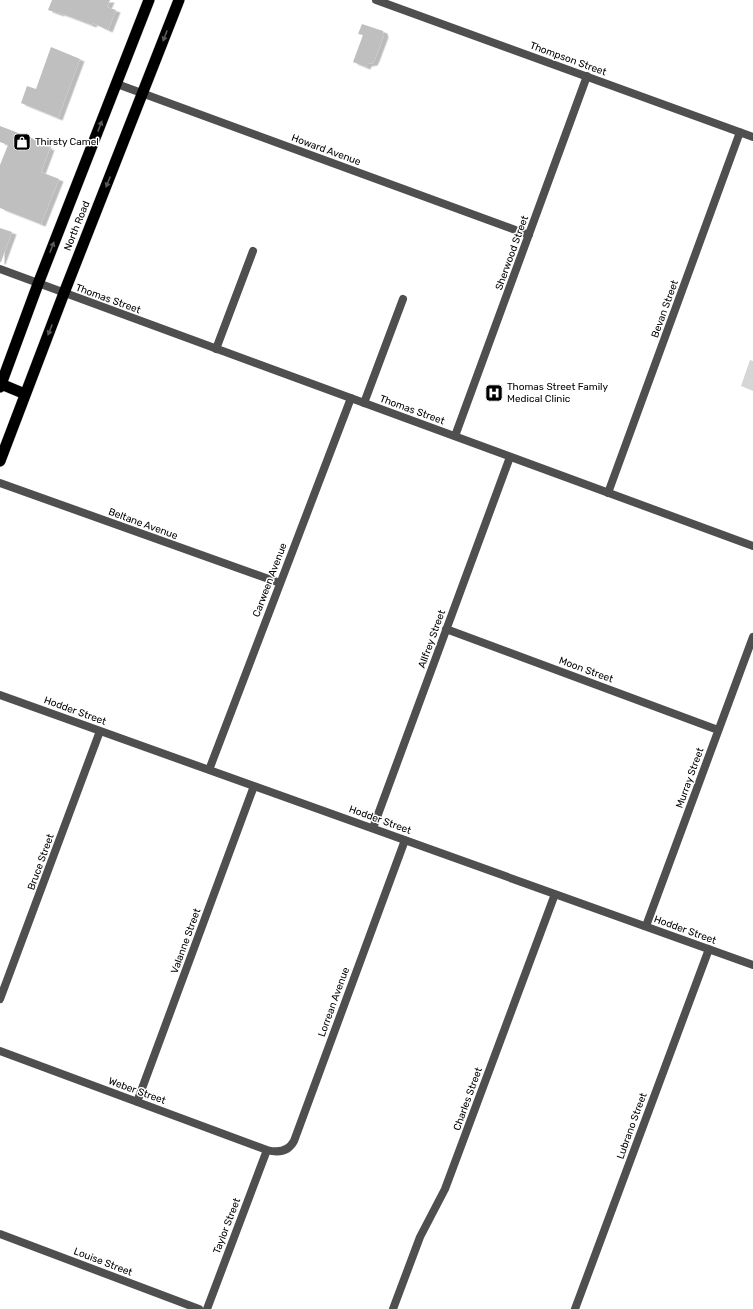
<svg xmlns="http://www.w3.org/2000/svg" width="753" height="1309" viewBox="0 0 753 1309" font-family="Rubik,sans-serif">
	<style>
		.park { fill: #d6d6d6 }
		.building { fill: #bfbfbf; filter: url(#shadow) }
		.lines { fill: none; stroke-linecap: round; stroke-linejoin: round }
		.trunk-casing { stroke: #dbdbdb; stroke-width: 12 }
		.minor { stroke: #4f4f4f; stroke-width: 8 }
		.tertiary { stroke: #4f4f4f; stroke-width: 8 }
		.trunk { stroke: #000; stroke-width: 11 }
		.oneway { fill: #595959 }
		.labels { text-anchor: middle; dominant-baseline: central; stroke-width: 3; stroke-linejoin: round; paint-order: stroke }
		.street-label { font-size: 10px; fill: #000; stroke: #fff }
		.poi-label { font-size: 10px; fill: #000; stroke: #fff; text-anchor: start }
	</style>
	<defs>
		<filter id="shadow"><feDropShadow dx="4.5" dy="2.5" stdDeviation="0" flood-color="#0004"/></filter>
	</defs>
	<rect width="100%" height="100%" fill="#fff"/>
	<path class="park" d="M 750,360 L 753,361 L 753,391 L 741,386 Z"/>
	<path class="building" d="M 52,0 L 110,0 L 107,7 L 116,10 L 108,30 L 93,23 L 92,25 L 60,13 L 60,14 L 48,10 Z
		M 362,24 L 383,31 L 384,35 L 375,59 L 373,63 L 367,64 L 366,67 L 353,62 L 363,35 L 358,34 Z
		M 51,47 L 80,59 L 58,118 L 21,103 L 27,86 L 36,89 Z
		M 0,126 L 47,144 L 46,146 L 50,148 L 41,172 L 59,179 L 41,224 L 0,208 L 0,165 L 8,145 L 0,142 Z
		M 0,228 L 12,232 L 1,262 L 0,262 Z"/>
	<g class="lines">
		<defs>
			<path id="trunk" d="M 1,384 L 25,394
				M 0,387 L 38,284 L 149,0
				M 0,461 L 64,293 L 179,0"/>
		</defs>
		<use href="#trunk" class="trunk-casing"/>
		<path class="minor" d="M 376,0 L 753,137
			M 117,84 L 529,235
			M 216,349 L 253,251
			M 364,403 L 403,299
			M 455,436 L 587,76
			M 0,483 L 280,583
			M 608,493 L 740,132
			M 446,629 L 718,730
			M 0,695 L 753,965
			M 209,770 L 351,398
			M 373,828 L 510,457
			M 646,926 L 753,637
			M 0,999 L 100,731
			M 0,1051 L 267,1150 C 278,1153 288,1152 294,1141 L 405,840
			M 137,1102 L 254,786
			M 0,1234 L 199,1309
			M 207,1309 L 267,1150
			M 393,1309 L 420,1237 L 445,1189 L 555,894
			M 575,1309 L 709,949"/>
		<path class="tertiary" d="M 0,269 L 753,546"/>
		<use href="#trunk" class="trunk"/>
	</g>
	<defs><path id="oneway-solid" d="M-6-.8H1V-3.2L6.5 0L1 3.2V.8H-6Z"/></defs>
	<g class="oneway">
		<use href="#oneway-solid" transform="translate(165 36) rotate(111)"/>
		<use href="#oneway-solid" transform="translate(100 126) rotate(-69)"/>
		<use href="#oneway-solid" transform="translate(108 182) rotate(112)"/>
		<use href="#oneway-solid" transform="translate(52 247) rotate(-69)"/>
		<use href="#oneway-solid" transform="translate(50 330) rotate(111)"/>
	</g>
	<defs>
		<symbol id="shop-square" viewBox="-11 -11 22 22"><rect x="-9" y="-9" width="18" height="18" rx="4" fill="#000" stroke="#fff"/><path d="M-5-2.5h2.3a2.7 3.5 0 0 1 5.4 0H5L5.5 6h-11ZM-1.5-2.5h3a1.5 2.3 0 0 0-3 0Z" fill="#fff"/></symbol>
		<symbol id="hospital-square" viewBox="-11 -11 22 22"><rect x="-9" y="-9" width="18" height="18" rx="4" fill="#000" stroke="#fff"/><path d="M-5-5h3v3.5h4V-5h3V5h-3V1.5h-4V5h-3Z" fill="#fff"/></symbol>
	</defs>
	<g fill-rule="evenodd">
		<use href="#shop-square" x="12" y="132" width="20" height="20"/>
		<use href="#hospital-square" x="484" y="383" width="20" height="20"/>
	</g>
	<g class="labels">
		<g class="street-label">
			<text transform="translate(568 59) rotate(20)">Thompson Street</text>
			<text transform="translate(326 150) rotate(20)">Howard Avenue</text>
			<text transform="translate(77 226) rotate(-68)">North Road</text>
			<text transform="translate(512 253) rotate(-70)">Sherwood Street</text>
			<text transform="translate(108 299) rotate(20)">Thomas Street</text>
			<text transform="translate(665 309) rotate(-70)">Bevan Street</text>
			<text transform="translate(412 410) rotate(20)">Thomas Street</text>
			<text transform="translate(143 524) rotate(20)">Beltane Avenue</text>
			<text transform="translate(270 580) rotate(-69)">Carween Avenue</text>
			<text transform="translate(432 639) rotate(-70)">Allfrey Street</text>
			<text transform="translate(586 670) rotate(20)">Moon Street</text>
			<text transform="translate(75 711) rotate(20)">Hodder Street</text>
			<text transform="translate(690 778) rotate(-70)">Murray Street</text>
			<text transform="translate(380 820) rotate(20)">Hodder Street</text>
			<text transform="translate(41 862) rotate(-70)">Bruce Street</text>
			<text transform="translate(685 930) rotate(20)">Hodder Street</text>
			<text transform="translate(186 941) rotate(-70)">Valanne Street</text>
			<text transform="translate(334 1002) rotate(-70)">Lorrean Avenue</text>
			<text transform="translate(137 1091) rotate(20)">Weber Street</text>
			<text transform="translate(468 1099) rotate(-70)">Charles Street</text>
			<text transform="translate(632 1126) rotate(-70)">Lubrano Street</text>
			<text transform="translate(227 1226) rotate(-69)">Taylor Street</text>
			<text transform="translate(103 1262) rotate(21)">Louise Street</text>
		</g>
		<g class="poi-label">
			<text x="35" y="142">Thirsty Camel</text>
			<text x="507" y="387">Thomas Street Family<tspan x="507" dy="12">Medical Clinic</tspan></text>
		</g>
	</g>
</svg>
